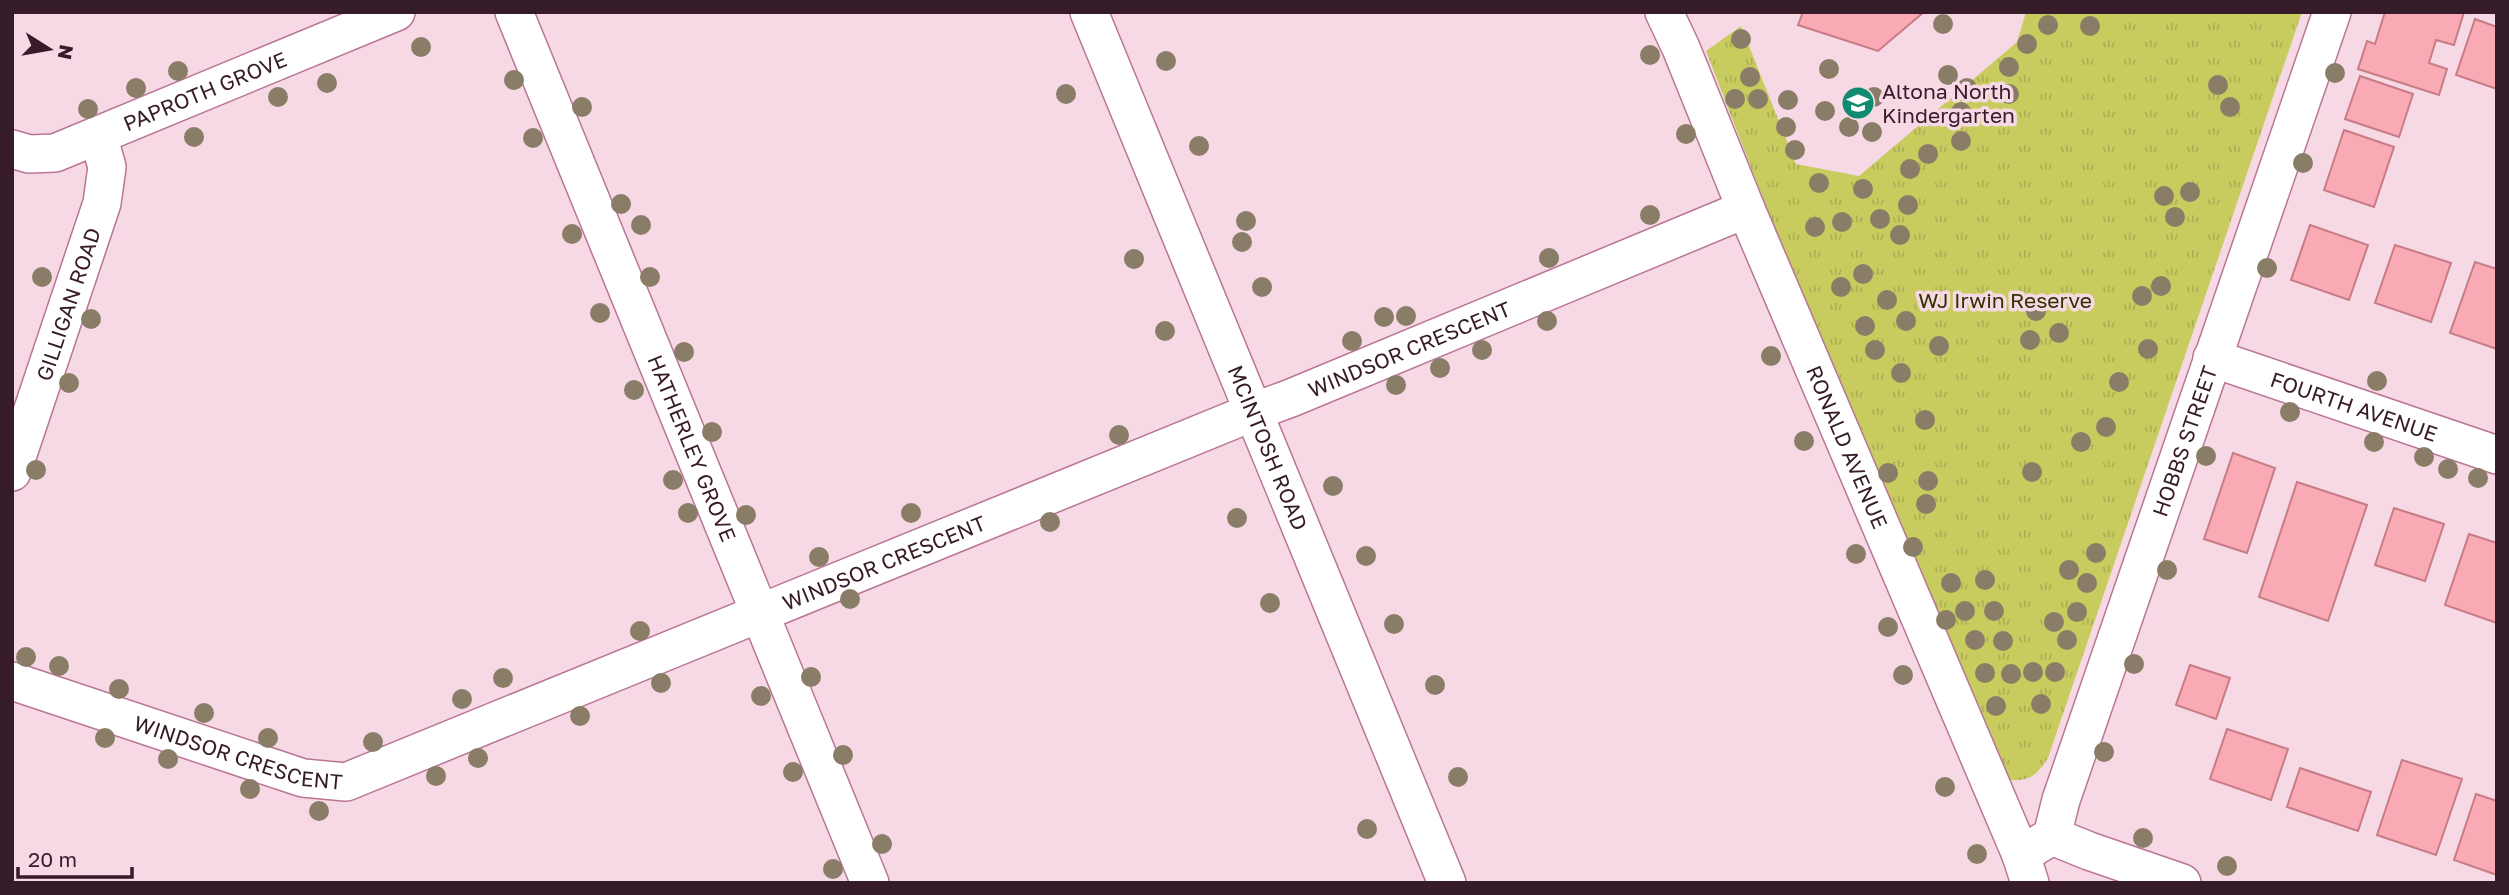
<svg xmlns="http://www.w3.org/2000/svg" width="2509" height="895" viewBox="0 0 2509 895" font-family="'Golos Text',sans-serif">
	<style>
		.park { fill: url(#park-tufts) }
		.building { fill: #faaab4; stroke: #c77c86; stroke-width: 2 }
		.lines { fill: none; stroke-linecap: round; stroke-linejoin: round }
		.street-casing { stroke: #ba7595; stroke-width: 40 }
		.street { stroke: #fff; stroke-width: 37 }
		.tree { fill: #8a7d67 }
		.labels { text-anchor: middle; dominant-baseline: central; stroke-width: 7; stroke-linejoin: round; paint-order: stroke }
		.street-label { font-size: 21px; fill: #361b28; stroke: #f7d9e5 }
		.poi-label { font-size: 21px; fill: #361b28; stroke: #f7d9e5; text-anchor: start }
		.park-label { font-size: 21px; fill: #313200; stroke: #f7d9e5 }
	</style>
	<defs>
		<pattern id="park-tufts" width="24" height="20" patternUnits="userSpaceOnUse" patternTransform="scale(1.75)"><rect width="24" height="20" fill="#c8cc5f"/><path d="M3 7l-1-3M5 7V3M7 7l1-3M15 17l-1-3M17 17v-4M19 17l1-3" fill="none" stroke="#acaf53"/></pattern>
	</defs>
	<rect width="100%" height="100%" fill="#f7d9e5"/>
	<path class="park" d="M 2026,12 L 2302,12 L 2048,758 C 2035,777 2030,781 2007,780 L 1958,703 L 1706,51 L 1741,26 L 1796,164 L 1859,176 L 2017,42 Z"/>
	<path class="building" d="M 1803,12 L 1924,12 L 1878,51 L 1798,25 Z
		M 2385,12 L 2464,12 L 2454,45 L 2436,40 L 2429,63 L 2447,69 L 2439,95 L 2358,69 L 2367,41 L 2375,44 Z
		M 2475,19 L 2497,27 L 2497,89 L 2456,75 Z
		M 2360,76 L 2413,94 L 2399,137 L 2345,119 Z
		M 2344,130 L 2394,147 L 2374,207 L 2324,190 Z
		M 2310,225 L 2368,245 L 2349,300 L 2291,280 Z
		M 2395,245 L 2451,263 L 2431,322 L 2375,303 Z
		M 2475,262 L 2497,269 L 2497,349 L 2450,333 Z
		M 2233,453 L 2275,468 L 2247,553 L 2204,539 Z
		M 2297,482 L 2367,505 L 2328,621 L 2259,597 Z
		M 2394,508 L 2444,524 L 2425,581 L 2375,565 Z
		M 2469,534 L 2497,543 L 2497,623 L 2445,605 Z
		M 2190,665 L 2230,678 L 2216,719 L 2176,705 Z
		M 2227,729 L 2288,749 L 2271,800 L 2210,779 Z
		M 2402,760 L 2462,779 L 2436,855 L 2377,835 Z
		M 2300,768 L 2371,792 L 2358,831 L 2287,807 Z
		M 2476,794 L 2497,801 L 2497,875 L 2454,860 Z"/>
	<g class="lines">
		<defs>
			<g id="street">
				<path id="s1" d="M 514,12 L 870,883"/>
				<path id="s2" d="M 1089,12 L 1447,883"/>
				<path id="s3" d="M 1664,12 L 1681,48 L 1746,209 L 2021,855 L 2030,883"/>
				<path id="s4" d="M 12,149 L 29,154 L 55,153 L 396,12"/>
				<path id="s5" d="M 2212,358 L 2497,455"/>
				<path id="s6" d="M 12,472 L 102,203 L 107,167 L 98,135"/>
				<path id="s7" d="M 12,681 L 303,778 L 346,782 L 1253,412 L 1291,398 L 1746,209"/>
				<path d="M 2052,836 L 2089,851 L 2182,883"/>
				<path id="s8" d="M 2021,855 L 2052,836 L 2061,800 L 2332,12"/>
			</g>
		</defs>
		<use href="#street" class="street-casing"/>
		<use href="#street" class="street"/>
	</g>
	<g class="tree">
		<circle cx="1943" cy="24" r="10"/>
		<circle cx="2048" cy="25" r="10"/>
		<circle cx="2090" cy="26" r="10"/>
		<circle cx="1741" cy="39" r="10"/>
		<circle cx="2027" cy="44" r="10"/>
		<circle cx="421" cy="47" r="10"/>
		<circle cx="1650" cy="55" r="10"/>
		<circle cx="1166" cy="61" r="10"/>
		<circle cx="2009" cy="67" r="10"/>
		<circle cx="1829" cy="69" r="10"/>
		<circle cx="178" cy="71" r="10"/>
		<circle cx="2335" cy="73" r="10"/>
		<circle cx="1948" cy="75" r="10"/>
		<circle cx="1750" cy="77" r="10"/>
		<circle cx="514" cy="80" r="10"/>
		<circle cx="327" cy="83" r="10"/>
		<circle cx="2218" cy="85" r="10"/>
		<circle cx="136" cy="88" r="10"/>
		<circle cx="1967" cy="88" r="10"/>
		<circle cx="1066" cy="94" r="10"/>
		<circle cx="2009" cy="94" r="10"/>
		<circle cx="278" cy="97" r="10"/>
		<circle cx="1874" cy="97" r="10"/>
		<circle cx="1735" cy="99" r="10"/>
		<circle cx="1758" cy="99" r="10"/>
		<circle cx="1788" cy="100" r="10"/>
		<circle cx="582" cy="107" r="10"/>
		<circle cx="2230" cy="107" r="10"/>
		<circle cx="88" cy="109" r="10"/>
		<circle cx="1825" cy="111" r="10"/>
		<circle cx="1961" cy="112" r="10"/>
		<circle cx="1786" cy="127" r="10"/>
		<circle cx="1849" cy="127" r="10"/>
		<circle cx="1872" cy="132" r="10"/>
		<circle cx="1686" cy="134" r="10"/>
		<circle cx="194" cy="137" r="10"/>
		<circle cx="533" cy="138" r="10"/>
		<circle cx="1961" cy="141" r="10"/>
		<circle cx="1199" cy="146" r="10"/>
		<circle cx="1795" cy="150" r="10"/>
		<circle cx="1928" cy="154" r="10"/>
		<circle cx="2303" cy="163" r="10"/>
		<circle cx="1910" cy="169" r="10"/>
		<circle cx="1819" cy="183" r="10"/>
		<circle cx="1863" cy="189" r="10"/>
		<circle cx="2190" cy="192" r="10"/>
		<circle cx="2164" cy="196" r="10"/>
		<circle cx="621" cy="204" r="10"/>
		<circle cx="1908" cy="205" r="10"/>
		<circle cx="1650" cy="215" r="10"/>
		<circle cx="2175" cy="217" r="10"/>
		<circle cx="1880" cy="219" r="10"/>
		<circle cx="1246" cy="221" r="10"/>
		<circle cx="1842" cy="222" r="10"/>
		<circle cx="641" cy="225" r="10"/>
		<circle cx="1815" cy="227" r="10"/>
		<circle cx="572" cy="234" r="10"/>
		<circle cx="1900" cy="235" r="10"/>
		<circle cx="1242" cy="242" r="10"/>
		<circle cx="1549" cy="258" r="10"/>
		<circle cx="1134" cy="259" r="10"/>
		<circle cx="2267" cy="268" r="10"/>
		<circle cx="1863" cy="274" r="10"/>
		<circle cx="42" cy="277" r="10"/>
		<circle cx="650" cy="277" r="10"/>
		<circle cx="2161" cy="286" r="10"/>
		<circle cx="1262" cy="287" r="10"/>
		<circle cx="1841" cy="287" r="10"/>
		<circle cx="2142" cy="296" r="10"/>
		<circle cx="1887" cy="300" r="10"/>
		<circle cx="2036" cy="311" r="10"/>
		<circle cx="600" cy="313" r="10"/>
		<circle cx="1406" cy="316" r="10"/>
		<circle cx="1384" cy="317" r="10"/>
		<circle cx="91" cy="319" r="10"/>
		<circle cx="1547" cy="321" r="10"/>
		<circle cx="1906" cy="321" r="10"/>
		<circle cx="1865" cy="326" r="10"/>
		<circle cx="1165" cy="331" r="10"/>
		<circle cx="2059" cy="333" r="10"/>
		<circle cx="2030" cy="340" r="10"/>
		<circle cx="1352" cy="341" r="10"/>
		<circle cx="1939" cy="346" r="10"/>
		<circle cx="2148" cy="349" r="10"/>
		<circle cx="1482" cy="350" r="10"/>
		<circle cx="1875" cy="350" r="10"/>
		<circle cx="684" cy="352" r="10"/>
		<circle cx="1771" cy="356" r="10"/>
		<circle cx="1440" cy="368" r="10"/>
		<circle cx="1901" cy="373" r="10"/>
		<circle cx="2377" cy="381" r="10"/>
		<circle cx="2119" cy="382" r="10"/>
		<circle cx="69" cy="383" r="10"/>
		<circle cx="1396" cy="385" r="10"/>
		<circle cx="634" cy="390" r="10"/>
		<circle cx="2290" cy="412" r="10"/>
		<circle cx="1925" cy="420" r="10"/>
		<circle cx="2106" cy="427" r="10"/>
		<circle cx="712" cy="432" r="10"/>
		<circle cx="1119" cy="435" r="10"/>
		<circle cx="1804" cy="441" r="10"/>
		<circle cx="2081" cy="442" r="10"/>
		<circle cx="2374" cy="442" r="10"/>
		<circle cx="2206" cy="456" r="10"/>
		<circle cx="2424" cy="457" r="10"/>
		<circle cx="2448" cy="469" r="10"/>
		<circle cx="36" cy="470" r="10"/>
		<circle cx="2032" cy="472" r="10"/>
		<circle cx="1888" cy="473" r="10"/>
		<circle cx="2478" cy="478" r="10"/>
		<circle cx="673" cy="480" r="10"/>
		<circle cx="1928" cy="481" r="10"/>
		<circle cx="1333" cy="486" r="10"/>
		<circle cx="1926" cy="504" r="10"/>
		<circle cx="688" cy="513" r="10"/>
		<circle cx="911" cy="513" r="10"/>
		<circle cx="746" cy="515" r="10"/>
		<circle cx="1237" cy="518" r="10"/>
		<circle cx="1050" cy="522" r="10"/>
		<circle cx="1913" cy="547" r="10"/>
		<circle cx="2096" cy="553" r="10"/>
		<circle cx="1856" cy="554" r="10"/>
		<circle cx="1366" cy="556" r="10"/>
		<circle cx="819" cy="557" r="10"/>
		<circle cx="2069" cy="570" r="10"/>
		<circle cx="2167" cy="570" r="10"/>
		<circle cx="1985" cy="580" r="10"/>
		<circle cx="1951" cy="583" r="10"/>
		<circle cx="2087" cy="583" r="10"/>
		<circle cx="850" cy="599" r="10"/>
		<circle cx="1270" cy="603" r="10"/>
		<circle cx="1965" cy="611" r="10"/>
		<circle cx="1994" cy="611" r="10"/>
		<circle cx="2077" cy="612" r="10"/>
		<circle cx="1946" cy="620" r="10"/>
		<circle cx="2054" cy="622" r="10"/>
		<circle cx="1394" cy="624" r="10"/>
		<circle cx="1888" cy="627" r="10"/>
		<circle cx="640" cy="631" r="10"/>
		<circle cx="1975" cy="640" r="10"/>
		<circle cx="2067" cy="640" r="10"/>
		<circle cx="2003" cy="641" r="10"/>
		<circle cx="26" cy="657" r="10"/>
		<circle cx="2134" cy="664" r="10"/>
		<circle cx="59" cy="666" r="10"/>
		<circle cx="2033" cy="672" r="10"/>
		<circle cx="2055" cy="672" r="10"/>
		<circle cx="1985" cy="673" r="10"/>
		<circle cx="2011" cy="674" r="10"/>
		<circle cx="1903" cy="675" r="10"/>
		<circle cx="811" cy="677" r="10"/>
		<circle cx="503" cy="678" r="10"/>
		<circle cx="661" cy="683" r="10"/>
		<circle cx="1435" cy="685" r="10"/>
		<circle cx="119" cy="689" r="10"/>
		<circle cx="761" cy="696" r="10"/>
		<circle cx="462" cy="699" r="10"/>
		<circle cx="2041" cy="704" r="10"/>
		<circle cx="1996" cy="706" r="10"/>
		<circle cx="204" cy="713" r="10"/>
		<circle cx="580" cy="716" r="10"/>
		<circle cx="105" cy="738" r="10"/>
		<circle cx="268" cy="738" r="10"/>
		<circle cx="373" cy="742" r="10"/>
		<circle cx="2104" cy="752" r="10"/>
		<circle cx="843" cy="755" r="10"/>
		<circle cx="478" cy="758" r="10"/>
		<circle cx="168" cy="759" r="10"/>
		<circle cx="793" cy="772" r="10"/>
		<circle cx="436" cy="776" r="10"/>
		<circle cx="1458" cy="777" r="10"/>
		<circle cx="1945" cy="787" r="10"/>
		<circle cx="250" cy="789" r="10"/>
		<circle cx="319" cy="811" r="10"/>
		<circle cx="1367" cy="829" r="10"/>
		<circle cx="2143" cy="838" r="10"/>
		<circle cx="882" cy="844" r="10"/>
		<circle cx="1977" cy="854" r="10"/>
		<circle cx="2227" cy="866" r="10"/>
		<circle cx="833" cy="869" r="10"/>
	</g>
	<defs>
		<symbol id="school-disc" viewBox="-11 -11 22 22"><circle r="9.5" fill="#108b6f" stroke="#f7d9e5"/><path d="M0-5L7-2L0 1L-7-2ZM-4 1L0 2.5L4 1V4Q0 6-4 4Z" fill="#fff"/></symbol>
	</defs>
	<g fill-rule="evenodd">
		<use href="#school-disc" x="1839" y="84" width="38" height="38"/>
	</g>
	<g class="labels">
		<g class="street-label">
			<text stroke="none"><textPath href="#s4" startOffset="206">PAPROTH GROVE</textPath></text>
			<text stroke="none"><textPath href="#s6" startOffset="177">GILLIGAN ROAD</textPath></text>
			<text stroke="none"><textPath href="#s7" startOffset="1498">WINDSOR CRESCENT</textPath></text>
			<text stroke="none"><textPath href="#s5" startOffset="150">FOURTH AVENUE</textPath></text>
			<text stroke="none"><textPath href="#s8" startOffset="453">HOBBS STREET</textPath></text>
			<text stroke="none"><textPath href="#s1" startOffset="471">HATHERLEY GROVE</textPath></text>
			<text stroke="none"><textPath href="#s2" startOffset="471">MCINTOSH ROAD</textPath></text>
			<text stroke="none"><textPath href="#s3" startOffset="472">RONALD AVENUE</textPath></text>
			<text stroke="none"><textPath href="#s7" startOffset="931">WINDSOR CRESCENT</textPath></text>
			<text stroke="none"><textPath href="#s7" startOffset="238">WINDSOR CRESCENT</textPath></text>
		</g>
		<g class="poi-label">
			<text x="1882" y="91">Altona North<tspan x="1882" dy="24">Kindergarten</tspan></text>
		</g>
		<g class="park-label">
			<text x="2005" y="300">WJ Irwin Reserve</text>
		</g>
	</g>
	<rect width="2509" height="895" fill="none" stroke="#361b28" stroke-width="28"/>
	<g transform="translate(49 49) rotate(101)" stroke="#f7d9e5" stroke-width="5" paint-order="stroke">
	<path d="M0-5L12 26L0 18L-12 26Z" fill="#361b28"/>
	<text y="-10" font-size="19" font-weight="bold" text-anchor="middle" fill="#361b28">N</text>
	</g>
	<path d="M18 867v10h114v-10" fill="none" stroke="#361b28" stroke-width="3.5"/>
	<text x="28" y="867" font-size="21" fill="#361b28" stroke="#f7d9e5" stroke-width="5" paint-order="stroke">20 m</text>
</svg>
